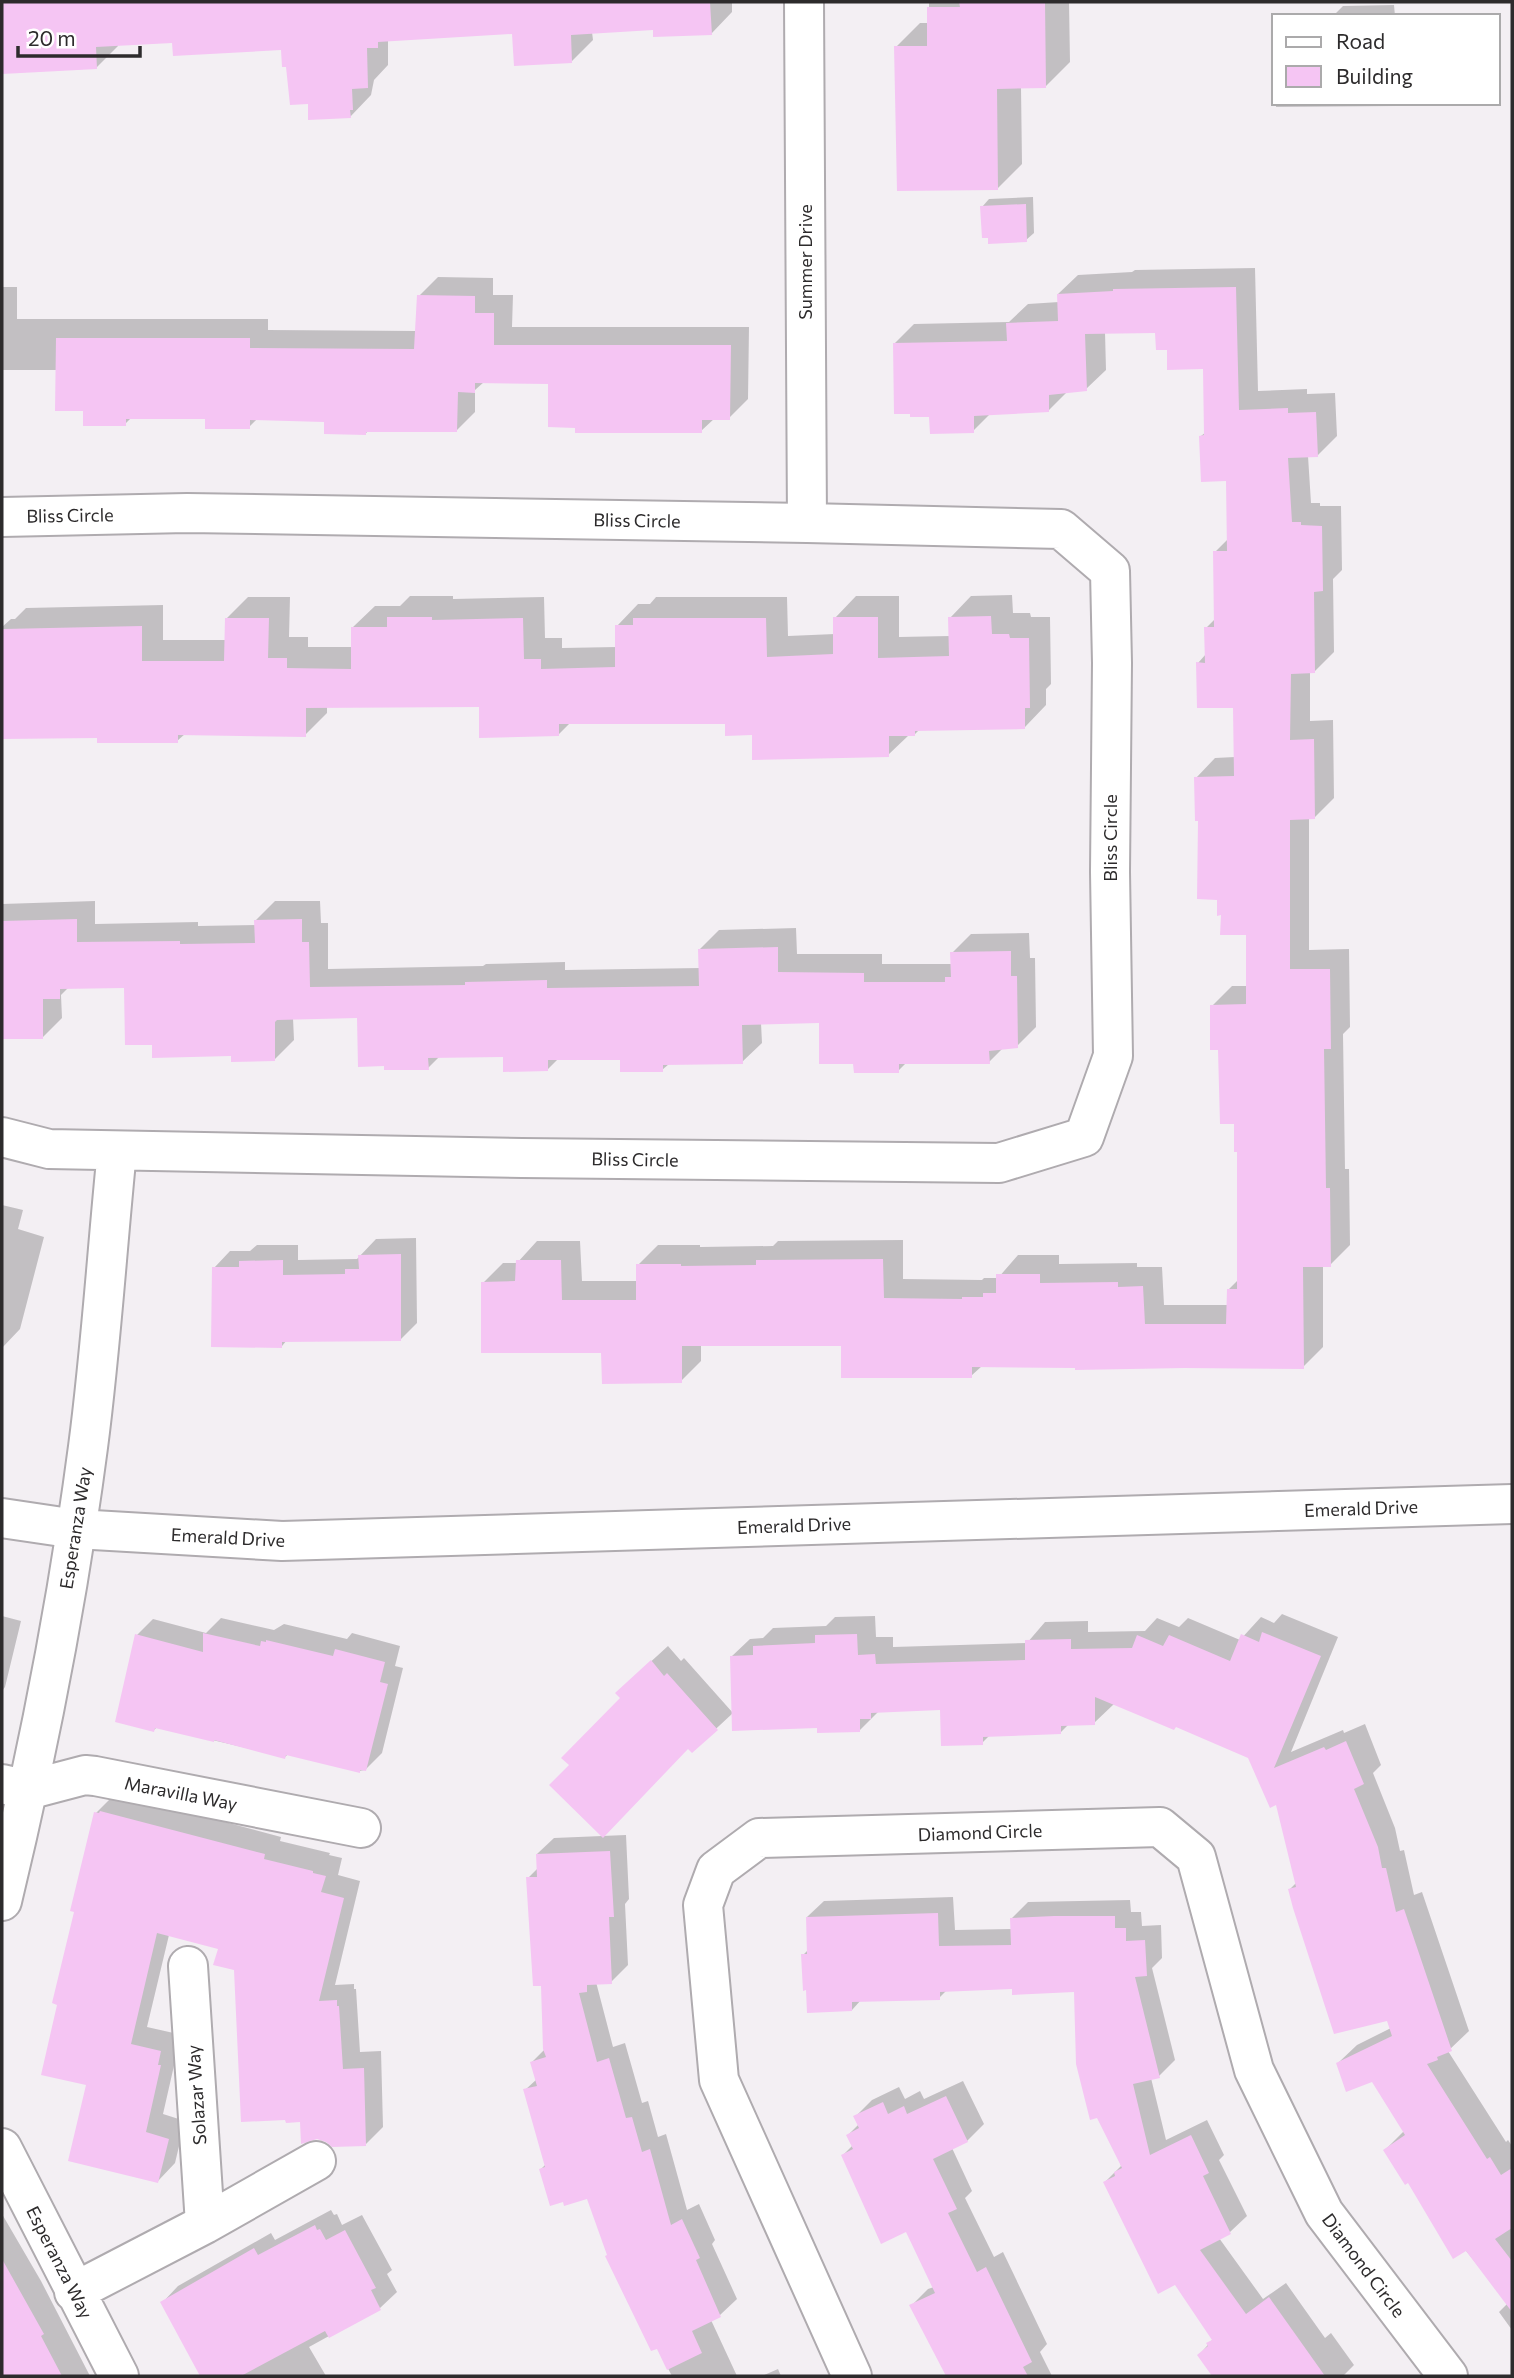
<svg xmlns="http://www.w3.org/2000/svg" width="1514" height="2378" viewBox="0 0 1514 2378" font-family="Commissioner,sans-serif">
	<style>
		.shadow { fill: #0003 }
		.building { fill: #f5c5f3 }
		.lines { fill: none; stroke-linecap: round; stroke-linejoin: round }
		.minor-casing { stroke: #afabaf; stroke-width: 42 }
		.secondary-casing { stroke: #afabaf; stroke-width: 42 }
		.minor { stroke: #fff; stroke-width: 38 }
		.secondary { stroke: #fff; stroke-width: 38 }
		.labels { text-anchor: middle; dominant-baseline: central; stroke-width: 5; stroke-linejoin: round; paint-order: stroke }
		.street-label { font-size: 18px; fill: #2d2b2c; stroke: #fff }
	</style>
	<rect width="100%" height="100%" fill="#f3eff3"/>
	<path class="shadow" d="M 2,2 L 732,2 L 732,12 L 711,34 L 654,28 L 592,32 L 593,40 L 572,61 L 514,32 L 388,40 L 388,65 L 374,80 L 371,95 L 350,117 L 309,102 L 287,65 L 283,49 L 174,41 L 118,44 L 118,46 L 96,68 L 2,72 Z
		M 929,2 L 1069,2 L 1070,62 L 1045,87 L 1021,87 L 1022,164 L 998,188 L 896,47 L 920,23 L 929,23 Z
		M 1394,5 L 1395,16 L 1333,16 L 1343,6 Z
		M 1276,103 L 1399,103 L 1397,106 L 1276,107 Z
		M 1033,197 L 1034,233 L 1026,240 L 990,236 L 982,207 L 989,199 Z
		M 1255,268 L 1258,391 L 1307,389 L 1307,394 L 1335,393 L 1337,436 L 1317,456 L 1308,456 L 1311,503 L 1320,503 L 1320,506 L 1341,506 L 1342,570 L 1333,579 L 1334,652 L 1314,672 L 1310,672 L 1310,721 L 1333,720 L 1334,798 L 1314,818 L 1309,818 L 1309,950 L 1349,949 L 1350,1027 L 1343,1034 L 1345,1169 L 1349,1169 L 1350,1245 L 1330,1265 L 1323,1265 L 1323,1347 L 1303,1367 L 982,1366 L 971,1376 L 843,1344 L 701,1344 L 701,1361 L 681,1381 L 603,1352 L 483,1283 L 503,1263 L 517,1263 L 537,1241 L 580,1241 L 582,1281 L 638,1281 L 638,1265 L 658,1245 L 700,1245 L 700,1247 L 773,1246 L 778,1241 L 903,1240 L 903,1279 L 982,1280 L 984,1278 L 998,1278 L 1018,1255 L 1059,1255 L 1059,1264 L 1137,1263 L 1137,1267 L 1162,1267 L 1164,1305 L 1228,1305 L 1228,1290 L 1239,1279 L 1239,1150 L 1236,1122 L 1212,1006 L 1232,986 L 1248,986 L 1248,933 L 1222,914 L 1199,819 L 1196,778 L 1215,758 L 1235,757 L 1234,707 L 1198,663 L 1206,654 L 1206,628 L 1216,618 L 1215,552 L 1229,538 L 1228,479 L 1201,436 L 1206,432 L 1205,367 L 1168,348 L 1156,331 L 1105,332 L 1106,370 L 1086,389 L 1068,391 L 1048,411 L 991,413 L 973,431 L 931,415 L 894,344 L 914,324 L 1009,322 L 1028,304 L 1059,302 L 1058,294 L 1078,275 L 1132,272 L 1135,270 Z
		M 438,277 L 493,278 L 493,295 L 513,295 L 512,327 L 749,327 L 748,399 L 729,418 L 715,418 L 701,431 L 576,426 L 550,383 L 484,382 L 475,390 L 475,412 L 456,431 L 369,430 L 366,433 L 326,420 L 257,419 L 249,427 L 206,417 L 132,417 L 125,424 L 84,409 L 57,370 L 2,370 L 2,287 L 17,287 L 17,319 L 268,319 L 268,330 L 417,331 L 419,296 Z
		M 1012,595 L 1013,613 L 1030,613 L 1031,617 L 1050,617 L 1051,684 L 1046,689 L 1046,705 L 1025,727 L 920,729 L 914,735 L 909,735 L 888,755 L 753,733 L 727,723 L 570,723 L 558,735 L 481,705 L 327,706 L 327,713 L 305,735 L 185,734 L 177,741 L 99,736 L 2,736 L 2,627 L 11,619 L 15,619 L 26,608 L 163,605 L 163,640 L 226,640 L 226,619 L 248,597 L 290,597 L 289,637 L 308,637 L 308,647 L 353,647 L 353,627 L 375,606 L 400,606 L 410,596 L 453,596 L 453,599 L 544,597 L 545,638 L 562,638 L 562,648 L 617,647 L 617,626 L 638,604 L 650,604 L 656,597 L 787,597 L 788,636 L 835,634 L 835,618 L 856,596 L 899,596 L 899,637 L 950,636 L 950,618 L 971,596 Z
		M 95,901 L 95,924 L 198,922 L 198,926 L 256,925 L 256,920 L 275,901 L 320,901 L 321,923 L 328,923 L 328,969 L 483,966 L 486,964 L 565,962 L 565,970 L 701,968 L 700,949 L 719,930 L 796,928 L 797,954 L 882,954 L 882,964 L 952,964 L 952,953 L 971,934 L 1029,933 L 1030,958 L 1035,958 L 1036,1027 L 1017,1046 L 1003,1048 L 989,1062 L 907,1062 L 898,1071 L 855,1062 L 821,1021 L 761,1023 L 762,1043 L 742,1062 L 669,1064 L 662,1070 L 622,1058 L 559,1058 L 547,1070 L 504,1055 L 440,1056 L 428,1068 L 359,1016 L 293,1018 L 294,1040 L 275,1059 L 233,1055 L 126,986 L 69,987 L 61,995 L 62,1018 L 43,1037 L 2,1037 L 2,904 Z
		M 2,1205 L 23,1210 L 18,1229 L 44,1237 L 20,1329 L 2,1348 Z
		M 416,1238 L 417,1323 L 401,1339 L 287,1340 L 282,1346 L 214,1268 L 230,1251 L 250,1251 L 257,1245 L 298,1245 L 298,1260 L 357,1259 L 376,1239 Z
		M 1282,1614 L 1338,1637 L 1291,1752 L 1343,1730 L 1344,1733 L 1365,1724 L 1381,1765 L 1373,1773 L 1395,1828 L 1400,1851 L 1404,1850 L 1414,1895 L 1422,1892 L 1469,2031 L 1448,2051 L 1506,2142 L 1508,2140 L 1512,2146 L 1512,2330 L 1499,2312 L 1508,2303 L 1385,2150 L 1404,2131 L 1373,2080 L 1338,2063 L 1357,2045 L 1391,2028 L 1388,2019 L 1290,1889 L 1297,1882 L 1277,1803 L 1250,1757 L 1177,1725 L 1114,1704 L 1094,1723 L 1069,1724 L 1061,1732 L 990,1735 L 982,1743 L 941,1709 L 879,1711 L 860,1730 L 819,1727 L 731,1657 L 750,1639 L 763,1638 L 773,1628 L 826,1626 L 835,1617 L 875,1616 L 876,1637 L 893,1637 L 893,1647 L 1027,1643 L 1045,1622 L 1088,1621 L 1088,1632 L 1145,1631 L 1157,1618 L 1179,1627 L 1188,1618 L 1240,1640 L 1261,1617 L 1274,1623 Z
		M 2,1616 L 21,1621 L 5,1687 L 2,1691 Z
		M 221,1618 L 274,1630 L 284,1624 L 347,1639 L 352,1633 L 400,1646 L 395,1666 L 403,1668 L 382,1753 L 365,1770 L 359,1771 L 288,1754 L 285,1757 L 157,1727 L 154,1730 L 137,1635 L 153,1619 L 206,1633 Z
		M 668,1646 L 681,1661 L 684,1658 L 733,1713 L 692,1751 L 689,1747 L 572,1765 L 622,1698 L 634,1677 Z
		M 119,1794 L 281,1837 L 280,1841 L 330,1853 L 329,1855 L 342,1858 L 338,1875 L 360,1881 L 335,1985 L 354,1984 L 354,1989 L 356,1989 L 360,2052 L 381,2051 L 383,2127 L 366,2144 L 302,2121 L 235,1969 L 220,1948 L 169,1935 L 147,2027 L 178,2034 L 178,2048 L 163,2114 L 185,2121 L 175,2163 L 158,2181 L 88,2084 L 59,2004 L 96,1813 L 113,1796 Z
		M 626,1835 L 629,1899 L 625,1904 L 628,1965 L 611,1982 L 596,1982 L 613,2047 L 625,2043 L 642,2103 L 648,2101 L 658,2137 L 666,2134 L 687,2210 L 699,2204 L 715,2240 L 712,2244 L 737,2299 L 720,2315 L 711,2320 L 737,2376 L 672,2376 L 608,2255 L 588,2197 L 541,2169 L 546,2164 L 525,2090 L 537,2079 L 532,2062 L 545,2049 L 542,1984 L 528,1878 L 538,1868 L 537,1854 L 554,1838 Z
		M 953,1897 L 955,1930 L 1012,1929 L 1012,1918 L 1028,1902 L 1130,1900 L 1131,1912 L 1141,1912 L 1142,1926 L 1161,1925 L 1162,1958 L 1152,1968 L 1175,2060 L 1159,2076 L 1151,2078 L 1166,2140 L 1207,2120 L 1224,2155 L 1219,2160 L 1247,2216 L 1230,2232 L 1219,2238 L 1263,2299 L 1286,2283 L 1325,2338 L 1331,2333 L 1354,2365 L 1343,2376 L 1214,2376 L 1199,2355 L 1213,2339 L 1105,2182 L 1121,2166 L 1076,1990 L 1014,1987 L 947,1990 L 939,1998 L 861,2000 L 852,2010 L 803,1955 L 809,1949 L 807,1917 L 824,1901 Z
		M 963,2081 L 984,2124 L 967,2141 L 952,2148 L 972,2191 L 965,2198 L 994,2257 L 1003,2252 L 1047,2344 L 1040,2352 L 1052,2376 L 948,2376 L 911,2306 L 928,2289 L 934,2287 L 907,2230 L 843,2155 L 853,2145 L 848,2135 L 859,2124 L 856,2116 L 872,2100 L 899,2087 L 905,2099 L 920,2091 L 924,2099 Z
		M 331,2210 L 334,2215 L 337,2214 L 342,2225 L 362,2215 L 392,2270 L 387,2274 L 397,2292 L 380,2308 L 309,2347 L 326,2376 L 202,2376 L 162,2303 L 178,2286 L 271,2233 L 275,2240 Z
		M 2,2214 L 41,2281 L 90,2376 L 2,2376 Z
		M 778,2369 L 781,2376 L 762,2376 Z"/>
	<path class="building" d="M 2,2 L 710,2 L 712,35 L 653,37 L 653,30 L 571,35 L 572,63 L 514,66 L 512,34 L 378,42 L 378,48 L 367,48 L 368,88 L 352,89 L 353,110 L 350,110 L 351,118 L 308,120 L 308,104 L 290,105 L 286,67 L 282,67 L 281,50 L 173,56 L 172,43 L 96,47 L 97,69 L 2,74 Z
		M 959,2 L 1045,2 L 1046,88 L 997,89 L 998,190 L 897,191 L 894,46 L 927,46 L 927,7 L 960,7 Z
		M 1026,204 L 1027,242 L 988,244 L 988,238 L 982,238 L 980,206 Z
		M 1236,287 L 1239,410 L 1288,408 L 1288,413 L 1316,412 L 1318,457 L 1288,458 L 1292,522 L 1301,522 L 1301,525 L 1322,526 L 1323,591 L 1314,592 L 1315,673 L 1291,674 L 1290,740 L 1314,739 L 1315,819 L 1290,820 L 1290,969 L 1330,969 L 1331,1049 L 1324,1049 L 1326,1188 L 1330,1188 L 1331,1267 L 1303,1267 L 1304,1369 L 1184,1368 L 1075,1370 L 1075,1368 L 972,1367 L 972,1378 L 841,1378 L 841,1346 L 682,1346 L 682,1383 L 602,1384 L 601,1353 L 481,1353 L 481,1282 L 515,1281 L 516,1260 L 561,1260 L 562,1300 L 636,1300 L 636,1264 L 681,1264 L 681,1266 L 756,1265 L 756,1260 L 883,1259 L 884,1298 L 962,1299 L 962,1297 L 983,1297 L 983,1293 L 996,1293 L 996,1274 L 1040,1274 L 1040,1283 L 1118,1282 L 1118,1287 L 1143,1286 L 1145,1324 L 1226,1324 L 1227,1289 L 1237,1289 L 1237,1152 L 1234,1152 L 1234,1124 L 1220,1124 L 1218,1050 L 1210,1050 L 1210,1005 L 1246,1004 L 1246,935 L 1220,935 L 1221,915 L 1217,916 L 1217,900 L 1197,899 L 1198,821 L 1195,821 L 1194,777 L 1234,776 L 1233,708 L 1197,708 L 1196,662 L 1205,663 L 1204,627 L 1214,627 L 1213,551 L 1227,551 L 1226,481 L 1201,482 L 1199,436 L 1204,435 L 1203,369 L 1167,370 L 1167,350 L 1156,350 L 1155,333 L 1085,334 L 1087,391 L 1049,395 L 1049,412 L 974,416 L 974,433 L 930,434 L 929,417 L 910,417 L 910,414 L 894,414 L 893,343 L 1007,341 L 1006,323 L 1058,321 L 1057,294 L 1113,291 L 1113,289 Z
		M 417,295 L 475,296 L 475,313 L 494,313 L 494,345 L 731,345 L 730,420 L 702,420 L 702,433 L 575,433 L 575,428 L 548,427 L 548,384 L 475,383 L 475,393 L 458,392 L 457,432 L 366,432 L 366,435 L 324,434 L 324,422 L 250,420 L 250,429 L 205,429 L 205,419 L 126,419 L 126,426 L 83,426 L 83,411 L 55,411 L 56,338 L 250,338 L 250,348 L 414,349 Z
		M 991,616 L 992,634 L 1009,634 L 1010,638 L 1029,638 L 1030,708 L 1025,708 L 1025,729 L 915,731 L 915,736 L 889,736 L 889,757 L 752,760 L 752,735 L 725,736 L 725,724 L 559,724 L 559,736 L 479,738 L 479,707 L 306,708 L 306,737 L 178,735 L 178,743 L 97,743 L 97,738 L 2,739 L 3,629 L 142,626 L 142,661 L 224,661 L 225,618 L 269,618 L 268,658 L 287,658 L 287,668 L 351,669 L 351,627 L 387,627 L 387,617 L 432,617 L 432,620 L 523,618 L 524,659 L 541,659 L 541,669 L 615,667 L 615,625 L 633,625 L 633,618 L 766,618 L 767,657 L 833,654 L 833,617 L 878,617 L 878,658 L 949,656 L 948,617 Z
		M 77,919 L 77,942 L 180,941 L 180,944 L 255,943 L 254,920 L 302,919 L 302,942 L 309,942 L 310,987 L 465,985 L 465,982 L 547,980 L 547,988 L 699,986 L 698,949 L 778,947 L 778,972 L 864,973 L 864,982 L 945,982 L 945,977 L 951,977 L 950,952 L 1011,951 L 1011,976 L 1017,976 L 1018,1048 L 989,1051 L 990,1064 L 899,1064 L 899,1073 L 854,1073 L 853,1064 L 819,1064 L 819,1023 L 742,1025 L 743,1064 L 663,1065 L 663,1072 L 620,1072 L 620,1060 L 548,1060 L 548,1071 L 503,1072 L 503,1057 L 428,1058 L 429,1070 L 384,1070 L 384,1066 L 358,1067 L 357,1018 L 277,1020 L 275,1022 L 275,1061 L 231,1062 L 231,1056 L 152,1058 L 152,1045 L 125,1045 L 124,988 L 60,989 L 60,999 L 43,999 L 43,1039 L 2,1039 L 2,921 Z
		M 401,1254 L 401,1341 L 282,1342 L 282,1348 L 211,1347 L 212,1267 L 239,1267 L 239,1261 L 283,1260 L 283,1275 L 345,1274 L 345,1269 L 359,1269 L 358,1255 Z
		M 1262,1632 L 1321,1656 L 1274,1768 L 1324,1747 L 1326,1750 L 1346,1741 L 1364,1784 L 1354,1789 L 1378,1847 L 1382,1868 L 1386,1868 L 1396,1912 L 1404,1909 L 1452,2051 L 1437,2057 L 1438,2060 L 1427,2064 L 1487,2159 L 1490,2157 L 1501,2175 L 1512,2168 L 1512,2228 L 1495,2239 L 1512,2261 L 1512,2312 L 1466,2251 L 1453,2259 L 1408,2183 L 1405,2185 L 1383,2150 L 1405,2135 L 1372,2082 L 1346,2092 L 1336,2063 L 1392,2036 L 1387,2021 L 1334,2034 L 1293,1908 L 1288,1889 L 1296,1887 L 1276,1805 L 1270,1808 L 1248,1758 L 1176,1727 L 1174,1730 L 1095,1697 L 1095,1725 L 1061,1726 L 1061,1734 L 983,1737 L 983,1745 L 941,1746 L 940,1710 L 871,1713 L 871,1719 L 860,1719 L 860,1732 L 817,1733 L 817,1728 L 732,1731 L 730,1656 L 753,1655 L 753,1646 L 815,1643 L 815,1635 L 857,1634 L 858,1655 L 875,1654 L 876,1664 L 1025,1660 L 1025,1640 L 1071,1639 L 1071,1649 L 1132,1648 L 1137,1635 L 1163,1646 L 1169,1635 L 1230,1661 L 1241,1634 L 1259,1642 Z
		M 203,1633 L 260,1646 L 261,1641 L 266,1642 L 266,1640 L 333,1656 L 335,1649 L 385,1662 L 380,1682 L 388,1684 L 366,1771 L 360,1770 L 360,1773 L 286,1755 L 285,1759 L 214,1740 L 214,1742 L 155,1728 L 154,1732 L 115,1722 L 135,1634 L 203,1652 Z
		M 651,1660 L 664,1676 L 667,1673 L 718,1730 L 692,1753 L 688,1749 L 603,1838 L 549,1785 L 569,1765 L 561,1758 L 620,1698 L 615,1693 Z
		M 100,1811 L 265,1854 L 264,1859 L 313,1871 L 313,1873 L 326,1876 L 321,1892 L 344,1898 L 319,2001 L 337,2000 L 337,2006 L 339,2006 L 343,2069 L 364,2068 L 366,2146 L 332,2147 L 326,2142 L 317,2139 L 301,2144 L 300,2122 L 286,2123 L 285,2120 L 241,2122 L 234,1970 L 213,1965 L 218,1949 L 157,1933 L 131,2044 L 161,2051 L 158,2065 L 161,2065 L 146,2132 L 169,2139 L 158,2183 L 68,2161 L 86,2085 L 41,2075 L 57,2005 L 52,2003 L 74,1912 L 70,1911 L 94,1812 L 99,1813 Z
		M 610,1851 L 614,1917 L 609,1917 L 612,1984 L 587,1985 L 587,1992 L 579,1993 L 597,2062 L 609,2058 L 626,2118 L 632,2117 L 642,2152 L 650,2149 L 671,2225 L 682,2219 L 700,2258 L 696,2260 L 721,2317 L 692,2331 L 702,2353 L 667,2370 L 657,2349 L 651,2351 L 605,2256 L 607,2255 L 587,2199 L 564,2206 L 563,2202 L 550,2206 L 539,2169 L 545,2167 L 523,2089 L 537,2086 L 530,2062 L 546,2057 L 543,2049 L 541,1986 L 533,1986 L 526,1877 L 537,1877 L 536,1854 Z
		M 938,1913 L 939,1946 L 1011,1945 L 1010,1918 L 1054,1916 L 1115,1916 L 1115,1928 L 1126,1928 L 1126,1941 L 1145,1940 L 1147,1976 L 1135,1977 L 1160,2078 L 1133,2084 L 1150,2155 L 1191,2135 L 1209,2173 L 1203,2176 L 1231,2234 L 1200,2250 L 1246,2314 L 1269,2297 L 1325,2376 L 1212,2376 L 1197,2355 L 1208,2346 L 1206,2343 L 1212,2340 L 1175,2285 L 1158,2294 L 1103,2182 L 1115,2176 L 1114,2172 L 1122,2168 L 1097,2118 L 1090,2120 L 1076,2064 L 1074,1992 L 1012,1995 L 1012,1989 L 940,1992 L 940,2000 L 852,2002 L 852,2011 L 807,2013 L 806,1990 L 803,1991 L 801,1954 L 807,1954 L 806,1917 Z
		M 946,2096 L 968,2142 L 933,2159 L 957,2209 L 948,2213 L 977,2272 L 986,2267 L 1032,2362 L 1023,2367 L 1028,2376 L 946,2376 L 909,2305 L 935,2293 L 906,2232 L 881,2244 L 841,2155 L 853,2149 L 846,2135 L 859,2128 L 853,2116 L 883,2102 L 888,2114 L 904,2106 L 907,2114 Z
		M 315,2225 L 317,2230 L 320,2229 L 326,2240 L 345,2230 L 376,2288 L 371,2290 L 381,2310 L 329,2338 L 325,2331 L 241,2376 L 200,2376 L 160,2302 L 254,2248 L 258,2255 Z
		M 2,2259 L 44,2334 L 41,2336 L 62,2376 L 2,2376 Z"/>
	<g class="lines">
		<defs>
			<path id="minor" d="M 804,2 L 807,523
				M 2,517 L 187,513 L 807,523 L 1061,529 L 1110,571 L 1112,663 L 1110,872 L 1113,1056 L 1084,1137 L 999,1163 L 522,1158 L 49,1149 L 2,1137
				M 2,1784 L 28,1790 L 85,1775 L 95,1776 L 361,1828
				M 2,1901 C 38,1752 68,1599 88,1447 C 101,1349 107,1249 117,1151
				M 188,1966 L 205,2224
				M 2,2148 L 119,2376
				M 74,2292 L 205,2224 L 316,2161
				M 852,2376 L 719,2080 L 703,1905 L 716,1870 L 759,1838 L 1160,1827 L 1196,1857 L 1254,2070 L 1324,2213 L 1448,2376"/>
			<path id="secondary" d="M 2,1518 L 76,1529 L 282,1541 L 1512,1504"/>
		</defs>
		<use href="#minor" class="minor-casing"/>
		<use href="#secondary" class="secondary-casing"/>
		<use href="#minor" class="minor"/>
		<use href="#secondary" class="secondary"/>
	</g>
	<g class="labels">
		<g class="street-label">
			<text transform="translate(805 262) rotate(-90)">Summer Drive</text>
			<text transform="translate(70 515) rotate(-1)">Bliss Circle</text>
			<text transform="translate(637 520) rotate(1)">Bliss Circle</text>
			<text transform="translate(1110 838) rotate(-90)">Bliss Circle</text>
			<text transform="translate(635 1159) rotate(1)">Bliss Circle</text>
			<text transform="translate(1361 1508) rotate(-2)">Emerald Drive</text>
			<text transform="translate(794 1525) rotate(-2)">Emerald Drive</text>
			<text transform="translate(75 1528) rotate(-81)">Esperanza Way</text>
			<text transform="translate(228 1537) rotate(3)">Emerald Drive</text>
			<text transform="translate(181 1793) rotate(11)">Maravilla Way</text>
			<text transform="translate(980 1832) rotate(-2)">Diamond Circle</text>
			<text transform="translate(196 2095) rotate(-94)">Solazar Way</text>
			<text transform="translate(60 2262) rotate(63)">Esperanza Way</text>
			<text transform="translate(1364 2265) rotate(53)">Diamond Circle</text>
		</g>
	</g>
	<rect width="1514" height="2378" fill="none" stroke="#2d2b2c" stroke-width="7"/>
	<rect x="1272" y="14" width="228" height="91" fill="#ffffff" stroke="#abaaab" stroke-width="2"/>
	<rect x="1286" y="37" width="35" height="10" fill="#ffffff" stroke="#abaaab" stroke-width="2"/>
	<text x="1336" y="49" font-size="21" fill="#2d2b2c">Road</text>
	<rect x="1286" y="66" width="35" height="21" fill="#f5c5f3" stroke="#abaaab" stroke-width="2"/>
	<text x="1336" y="84" font-size="21" fill="#2d2b2c">Building</text>
	<path d="M18 46v10h122v-10" fill="none" stroke="#2d2b2c" stroke-width="3.5"/>
	<text x="28" y="46" font-size="21" fill="#2d2b2c" stroke="#ffffff" stroke-width="5" paint-order="stroke">20 m</text>
</svg>
